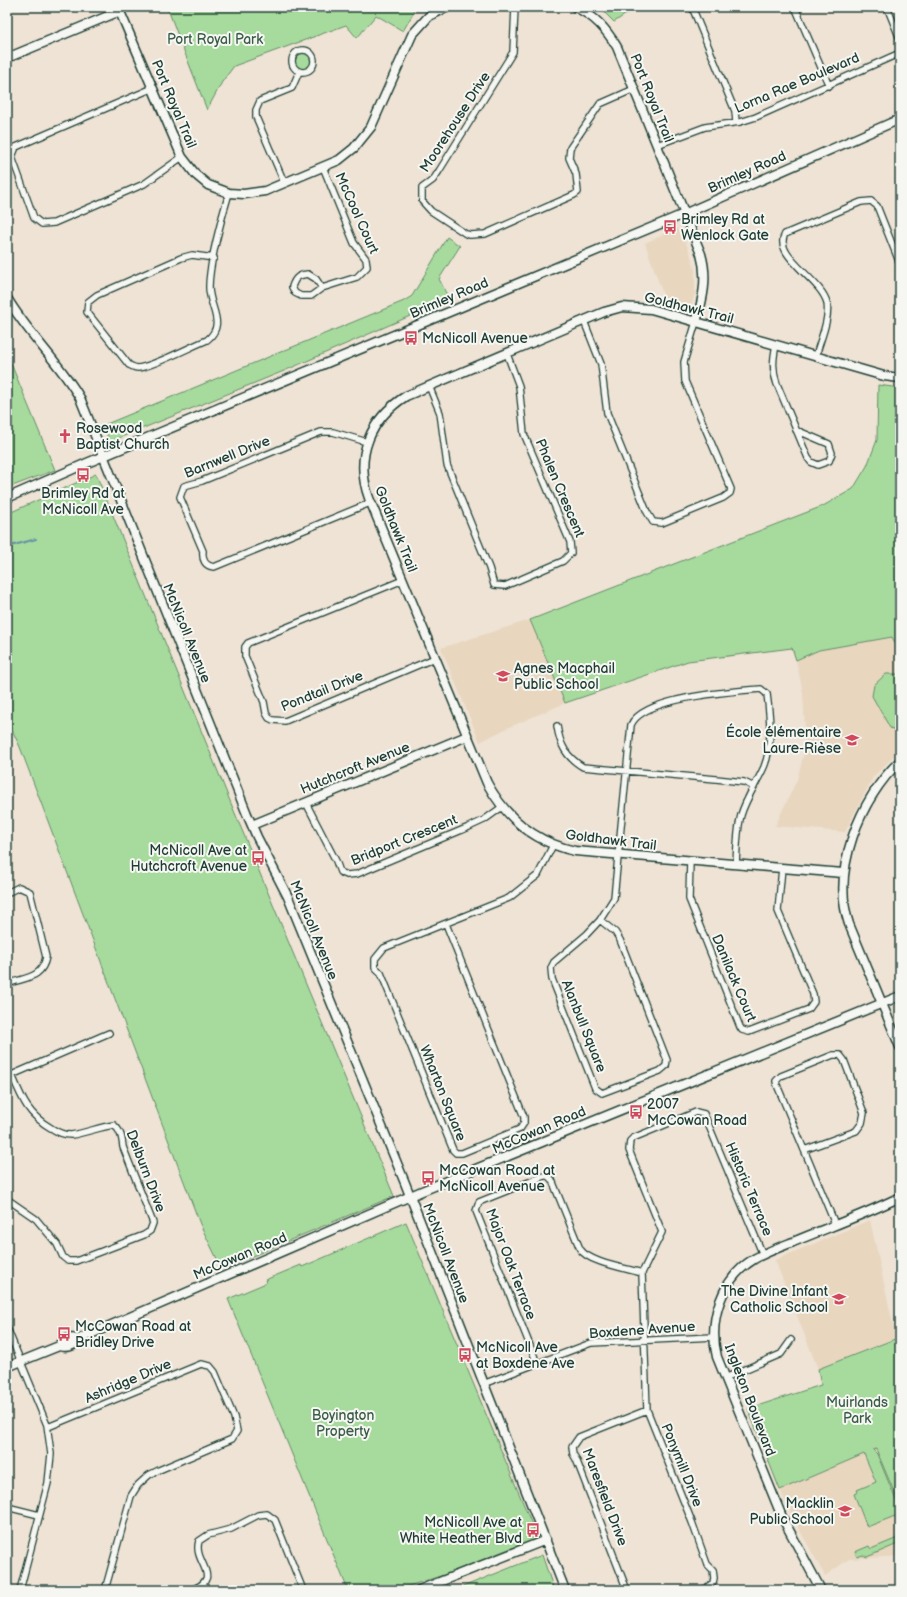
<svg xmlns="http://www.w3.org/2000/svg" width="907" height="1597" viewBox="0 0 907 1597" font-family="'Balsamiq Sans',sans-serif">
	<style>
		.built { fill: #e8d6bf }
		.green { fill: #a7db9d; stroke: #638c68 }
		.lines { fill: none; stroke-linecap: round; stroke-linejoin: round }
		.stream { stroke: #6592a6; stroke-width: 2 }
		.street-casing { stroke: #1f3d34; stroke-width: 8 }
		.secondary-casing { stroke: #1f3d34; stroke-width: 11 }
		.street { stroke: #f6f6f2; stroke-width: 5.5 }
		.secondary { stroke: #f6f6f2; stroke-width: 8 }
		.labels { text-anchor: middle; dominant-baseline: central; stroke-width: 4; stroke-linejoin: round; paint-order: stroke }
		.park-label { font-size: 14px; fill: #3a5d49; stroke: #f6f6f2 }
		.street-label { font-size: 14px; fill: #1f3d34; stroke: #f6f6f2 }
		.poi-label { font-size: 14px; fill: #1f3d34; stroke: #f6f6f2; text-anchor: start }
	</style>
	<rect width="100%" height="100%" fill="#eee3d4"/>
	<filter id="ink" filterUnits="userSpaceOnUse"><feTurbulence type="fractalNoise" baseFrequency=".025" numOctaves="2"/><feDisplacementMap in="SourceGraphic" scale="8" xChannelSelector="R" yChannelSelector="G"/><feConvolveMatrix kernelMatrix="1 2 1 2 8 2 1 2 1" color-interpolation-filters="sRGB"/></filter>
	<g filter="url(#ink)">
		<path class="built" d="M 677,229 L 680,230 L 689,250 L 695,270 L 695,293 L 690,310 L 666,303 L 645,243 Z
			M 530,620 L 565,703 L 507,728 L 480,742 L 441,648 Z
			M 892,637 L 900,653 L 900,750 L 873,777 L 845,832 L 775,826 L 797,780 L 804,753 L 805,730 L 803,692 L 796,660 L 819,650 Z
			M 870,1220 L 896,1338 L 818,1369 L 775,1260 Z
			M 876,1449 L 900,1506 L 900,1556 L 849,1559 L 825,1576 L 792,1516 L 780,1490 Z"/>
		<path class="green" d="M 167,7 L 412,7 L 414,12 L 403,31 L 376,15 L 357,38 L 346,25 L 234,66 L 222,82 L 207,110 Z
			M 599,7 L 637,7 L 614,22 Z
			M295 61a8 8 0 1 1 16 0a8 8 0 1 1-16 0Z
			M 447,237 L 460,246 L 439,279 L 449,299 L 284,371 L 109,442 L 104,425 L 404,301 L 412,296 Z
			M 7,354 L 55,470 L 7,488 Z
			M 878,385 L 900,388 L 900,653 L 892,637 L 819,650 L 796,660 L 792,648 L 688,661 L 565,703 L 530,620 L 823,506 L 853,489 L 867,466 L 877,440 Z
			M 96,474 L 239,823 L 394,1196 L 222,1269 L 200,1224 L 20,747 L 7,719 L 7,514 Z
			M 886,674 L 900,674 L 900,732 L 890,728 L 872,696 L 874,685 Z
			M 406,1222 L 538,1539 L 444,1575 L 395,1590 L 348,1590 L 228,1299 L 266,1283 L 265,1280 L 301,1265 L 302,1267 Z
			M 900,1337 L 900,1506 L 876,1449 L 873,1450 L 877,1454 L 900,1510 L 900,1529 L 895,1516 L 867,1527 L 854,1494 L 858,1492 L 857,1490 L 876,1482 L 864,1454 L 780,1490 L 748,1409 L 821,1385 L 818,1369 Z
			M 900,1537 L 900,1543 L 867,1557 L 863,1555 L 857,1557 L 855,1552 L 869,1546 L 871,1549 Z
			M 542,1555 L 554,1590 L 455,1590 Z"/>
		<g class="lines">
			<path class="stream" d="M 7,547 L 36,539"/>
			<defs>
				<path id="street" d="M 515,7 L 513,52 L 439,171 L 433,180 L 422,188 L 422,201 L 431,211 L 466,234 L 470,235 L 485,234 L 574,195 L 578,192 L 576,174 L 569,158 L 570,148 L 600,104 L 634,89
					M 692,7 L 735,111 L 736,122
					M 795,7 L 829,86
					M 887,7 L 900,39
					M292 61a11 11 0 1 1 22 0a11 11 0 1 1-22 0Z
					M 153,88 L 16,147 L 12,157 L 34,218 L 42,224 L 54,223 L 144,184 L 182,157
					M 657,145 L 705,127 L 740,122 L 756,117 L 900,53
					M 284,182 L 256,117 L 256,110 L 260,101 L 292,88 L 299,72
					M 214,258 L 192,255 L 181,258 L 97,295 L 88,302 L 87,312 L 129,365 C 132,366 134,368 138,368 C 152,367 192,346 207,340 C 227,324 209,308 209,287 C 209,264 222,216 229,193
					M 322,288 L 316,279 L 308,274 C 299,275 295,277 292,287 L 295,293 L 301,296 L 311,296 L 322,288 L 357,277 L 367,267 L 366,259 L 354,243 L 323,167
					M 584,321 L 601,364 L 607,413 L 647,512 L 653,522 L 662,523 L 723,498 L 730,493 L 731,489 L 685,381 L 684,362 L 696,322
					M 776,345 C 773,359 772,370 777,384 L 808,458 L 811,462 L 818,465 L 829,461 L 832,453 L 829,444 L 796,430
					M 816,356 C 820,340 830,319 827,303 C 822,280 772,255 785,234 L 861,202 L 871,201 L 877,206 L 900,264
					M 429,386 L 440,413 L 447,465 L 489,568 L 494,585 L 505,586 L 563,561 L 571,553 L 570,542 L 524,434 L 519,386 L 507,354
					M 367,442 L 333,432 L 321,432 L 202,481 L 184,486 L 180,497 L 203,551 C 202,560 205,566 214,567 L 370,503
					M 403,580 L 248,643 L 245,647 L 245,656 L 264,702 L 266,713 L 269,718 L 273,720 L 285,721 L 435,658
					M 557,726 C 560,745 566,757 583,767 L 716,779 L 744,782 L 754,787
					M 306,803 L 336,861 L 340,872 L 347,875 L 357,874 L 469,827 L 484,820 L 502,807
					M 690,861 L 689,899 L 740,1027 L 742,1030 L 749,1032 L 809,1009 L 814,1002 L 813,994 L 778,911 L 782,868
					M 7,893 L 19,887 L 30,892 L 46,957 C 42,979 25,977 7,984
					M 600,920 L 615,932 L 620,940 L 667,1060 L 666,1066 L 660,1071 L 602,1093 L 595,1088 L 552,979 L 551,968 L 554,962 L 587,934 L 600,920 L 614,898 L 631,725 C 642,697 734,691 761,689 L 767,694 C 770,717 773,745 764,767 C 757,783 746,798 741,815 C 737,830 737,848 736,864
					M 446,924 L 524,1117 L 524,1123 L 520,1129 L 462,1153 L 456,1153 L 453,1150 L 381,973 L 375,967 L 375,959 L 384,948 L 509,898 L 538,875 L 553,845
					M 7,1077 L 109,1033
					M 804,1150 L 856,1131 L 862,1123 L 864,1113 L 844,1060 L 840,1055 L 833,1055 L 781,1076 L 776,1081 L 777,1085 L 835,1224
					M 7,1199 L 36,1219 L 57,1244 L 63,1257 L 68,1261 L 76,1261 L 144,1235 L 150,1231 L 153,1223 L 123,1147 C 122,1138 121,1131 114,1125 C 99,1127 86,1133 71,1135 C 64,1135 57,1132 51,1128 C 28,1115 22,1099 12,1075
					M 7,1328 L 47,1425 L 51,1454 L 48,1483 L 20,1590
					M 537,1363 L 476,1211 L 479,1202 L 544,1176 L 548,1176 L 552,1180 L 580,1249 C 589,1263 626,1268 642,1273
					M 725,1378 L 781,1354 L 791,1340
					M 483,1384 L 591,1343 L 714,1337
					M 48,1427 L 201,1364 L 210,1366 L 215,1372 L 234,1417 L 237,1431 L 232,1439 L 159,1470 L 149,1475 L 138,1485 L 131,1496 L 105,1590
					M 7,1507 L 39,1515
					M 191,1590 C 225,1577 192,1563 199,1541 L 208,1535 L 231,1529 L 258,1515 L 267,1514 L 275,1520 L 303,1590
					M 627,1590 L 576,1459 L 573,1454 L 572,1447 L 579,1437 L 647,1410
					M 703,1590 L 713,1583 L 714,1578 L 713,1570 L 707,1564 L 692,1522 L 647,1410 L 642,1273 L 662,1232 L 629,1150 L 630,1141 L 633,1138 L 696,1112 L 704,1114 L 763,1255"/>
				<path id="secondary" d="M 118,7 L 182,157 L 196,175 L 208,185 L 229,193 L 244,194 L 265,191 L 339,160 L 354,148 L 371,127 L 412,35 L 429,16 L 448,7
					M 575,7 C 595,16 606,29 617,47 L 701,254 C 708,278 703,299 696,322
					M 7,58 L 120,11
					M 7,298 C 28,334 59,362 80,398 L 247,814 L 257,837 L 288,897 L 405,1183 L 565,1590
					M 7,498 L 87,463 L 684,214 L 900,119
					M 900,761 C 860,798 831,871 849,924 L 900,1047
					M 252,825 L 467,736
					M 843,873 L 575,851 C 535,842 506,818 487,783 L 369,498 C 354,456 370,419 406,396 L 604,312 L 622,307 L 651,309 L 884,376 L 900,378
					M 59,1346 C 67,1348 74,1347 79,1339 L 422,1191 L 900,996
					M 7,1367 L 59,1346 C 65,1338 69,1337 79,1339
					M 419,1590 L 546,1540
					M 821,1590 L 782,1517 L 717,1357 C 708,1321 721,1279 754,1259 C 766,1252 780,1247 793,1242 C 829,1227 866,1214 900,1197"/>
			</defs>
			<use href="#street" class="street-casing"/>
			<use href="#secondary" class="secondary-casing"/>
			<use href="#street" class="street"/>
			<use href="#secondary" class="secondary"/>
		</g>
	</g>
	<defs>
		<symbol id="bus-bare" viewBox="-9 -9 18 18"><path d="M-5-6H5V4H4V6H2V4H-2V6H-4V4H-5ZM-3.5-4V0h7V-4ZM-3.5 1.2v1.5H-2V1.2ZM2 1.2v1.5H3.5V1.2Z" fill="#d1495b" stroke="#f6f6f2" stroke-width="2.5" paint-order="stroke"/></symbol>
		<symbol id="church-bare" viewBox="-9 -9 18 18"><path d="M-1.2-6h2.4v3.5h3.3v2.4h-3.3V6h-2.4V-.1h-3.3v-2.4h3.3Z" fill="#d1495b" stroke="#f6f6f2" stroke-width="2.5" paint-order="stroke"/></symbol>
		<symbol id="school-bare" viewBox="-9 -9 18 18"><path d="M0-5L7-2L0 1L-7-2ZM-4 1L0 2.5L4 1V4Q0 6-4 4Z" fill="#d1495b" stroke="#f6f6f2" stroke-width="2.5" paint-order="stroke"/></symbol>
	</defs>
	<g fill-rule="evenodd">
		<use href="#bus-bare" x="660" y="217" width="20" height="20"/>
		<use href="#bus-bare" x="401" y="328" width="20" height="20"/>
		<use href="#church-bare" x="55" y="426" width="20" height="20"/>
		<use href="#bus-bare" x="73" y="465" width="20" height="20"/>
		<use href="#school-bare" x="493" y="666" width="20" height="20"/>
		<use href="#school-bare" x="842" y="730" width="20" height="20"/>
		<use href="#bus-bare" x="248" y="848" width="20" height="20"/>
		<use href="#bus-bare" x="626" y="1102" width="20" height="20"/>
		<use href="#bus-bare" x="418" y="1168" width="20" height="20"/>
		<use href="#school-bare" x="829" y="1289" width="20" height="20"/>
		<use href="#bus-bare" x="54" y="1324" width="20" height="20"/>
		<use href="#bus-bare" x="455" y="1345" width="20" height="20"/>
		<use href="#school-bare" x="835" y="1501" width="20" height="20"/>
		<use href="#bus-bare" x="523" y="1520" width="20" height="20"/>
	</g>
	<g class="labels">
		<g class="park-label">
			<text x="215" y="39">Port Royal Park</text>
			<text x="857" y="1402">Muirlands<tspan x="857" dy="16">Park</tspan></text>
			<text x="343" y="1415">Boyington<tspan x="343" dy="16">Property</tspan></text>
		</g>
		<g class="street-label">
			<text transform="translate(797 83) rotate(-23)">Lorna Rae Boulevard</text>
			<text transform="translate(652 98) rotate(68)">Port Royal Trail</text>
			<text transform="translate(174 104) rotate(67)">Port Royal Trail</text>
			<text transform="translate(455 122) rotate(-57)">Moorehouse Drive</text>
			<text transform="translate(747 172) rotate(-24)">Brimley Road</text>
			<text transform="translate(357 213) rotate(66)">McCool Court</text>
			<text transform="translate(449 298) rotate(-23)">Brimley Road</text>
			<text transform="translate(689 308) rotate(14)">Goldhawk Trail</text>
			<text transform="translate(227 457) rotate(-22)">Barnwell Drive</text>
			<text transform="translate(560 488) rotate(67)">Phalen Crescent</text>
			<text transform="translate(396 529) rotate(68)">Goldhawk Trail</text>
			<text transform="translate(187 633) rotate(68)">McNicoll Avenue</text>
			<text transform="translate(322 691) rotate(-22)">Pondtail Drive</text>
			<text transform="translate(355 768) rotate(-22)">Hutchcroft Avenue</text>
			<text transform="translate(404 840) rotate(-22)">Bridport Crescent</text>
			<text transform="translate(611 840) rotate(7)">Goldhawk Trail</text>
			<text transform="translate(314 930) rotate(68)">McNicoll Avenue</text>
			<text transform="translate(734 978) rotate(67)">Danilack Court</text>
			<text transform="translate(584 1026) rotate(68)">Alanbull Square</text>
			<text transform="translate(443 1093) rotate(68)">Wharton Square</text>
			<text transform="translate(539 1130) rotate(-23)">McCowan Road</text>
			<text transform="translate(146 1171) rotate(69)">Delburn Drive</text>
			<text transform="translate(749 1189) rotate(67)">Historic Terrace</text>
			<text transform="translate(446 1253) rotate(69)">McNicoll Avenue</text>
			<text transform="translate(240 1256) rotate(-23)">McCowan Road</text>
			<text transform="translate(511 1264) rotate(69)">Major Oak Terrace</text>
			<text transform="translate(642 1330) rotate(-4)">Boxdene Avenue</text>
			<text transform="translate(128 1381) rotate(-23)">Ashridge Drive</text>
			<text transform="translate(750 1400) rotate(69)">Ingleton Boulevard</text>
			<text transform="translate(682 1465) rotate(68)">Ponymill Drive</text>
			<text transform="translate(605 1497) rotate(69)">Maresfield Drive</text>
		</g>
		<g class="poi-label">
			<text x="681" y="219">Brimley Rd at<tspan x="681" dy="16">Wenlock Gate</tspan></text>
			<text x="422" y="338">McNicoll Avenue</text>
			<text x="76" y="428">Rosewood<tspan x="76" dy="16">Baptist Church</tspan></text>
			<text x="83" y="493" text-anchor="middle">Brimley Rd at<tspan x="83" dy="16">McNicoll Ave</tspan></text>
			<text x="514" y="668">Agnes Macphail<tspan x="514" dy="16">Public School</tspan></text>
			<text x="841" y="732" text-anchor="end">École élémentaire<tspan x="841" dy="16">Laure-Rièse</tspan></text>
			<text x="247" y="850" text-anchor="end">McNicoll Ave at<tspan x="247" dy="16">Hutchcroft Avenue</tspan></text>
			<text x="647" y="1104">2007<tspan x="647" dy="16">McCowan Road</tspan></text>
			<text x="439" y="1170">McCowan Road at<tspan x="439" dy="16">McNicoll Avenue</tspan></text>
			<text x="828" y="1291" text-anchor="end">The Divine Infant<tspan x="828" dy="16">Catholic School</tspan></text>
			<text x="75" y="1326">McCowan Road at<tspan x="75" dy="16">Bridley Drive</tspan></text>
			<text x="476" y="1347">McNicoll Ave<tspan x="476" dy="16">at Boxdene Ave</tspan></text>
			<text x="834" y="1503" text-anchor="end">Macklin<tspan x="834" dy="16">Public School</tspan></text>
			<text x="522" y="1522" text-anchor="end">McNicoll Ave at<tspan x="522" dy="16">White Heather Blvd</tspan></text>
		</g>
	</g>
	<rect width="907" height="1597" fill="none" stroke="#f6f6f2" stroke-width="24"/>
	<rect x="12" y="12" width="883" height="1573" fill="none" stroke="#1f3d34" stroke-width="1.5" filter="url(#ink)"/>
</svg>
